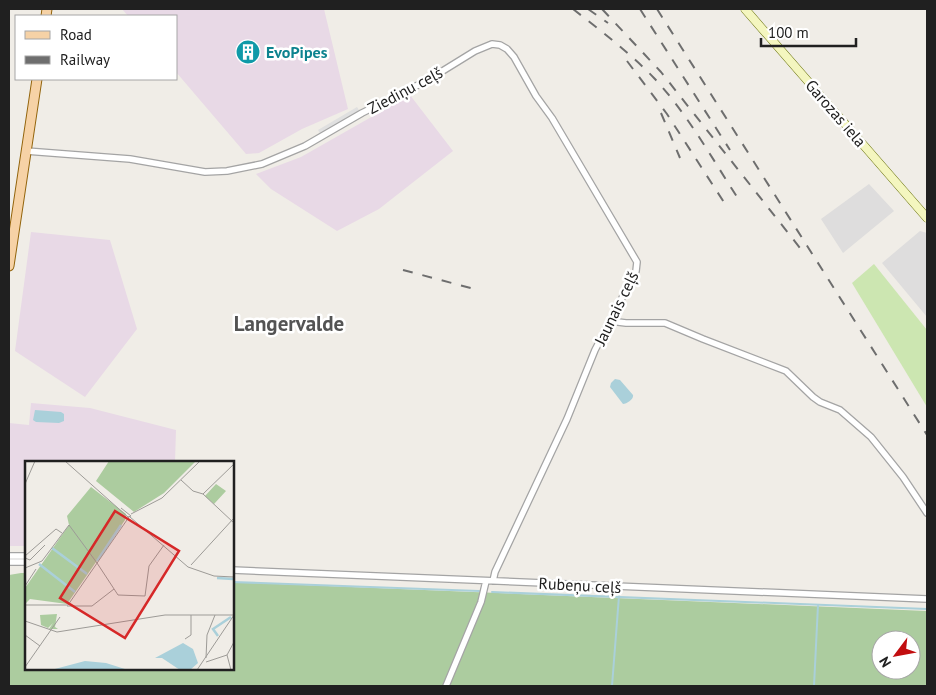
<svg xmlns="http://www.w3.org/2000/svg" width="936" height="695" viewBox="0 0 936 695" font-family="'PT Sans',sans-serif">
	<style>
		.residential { fill: #dedddd }
		.industrial { fill: #e8d9e6 }
		.grass { fill: #cce6b1 }
		.forest { fill: #accc9f; fill-rule: evenodd }
		.parking { fill: #e0e0e0 }
		.water { fill: #aad0da }
		.lines { fill: none; stroke-linecap: round; stroke-linejoin: round }
		.stream { stroke: #aad0da; stroke-width: 2 }
		.minor-casing { stroke: #a4a4a4; stroke-width: 8 }
		.secondary-casing { stroke: #68710c; stroke-width: 9 }
		.primary-casing { stroke: #92630a; stroke-width: 11 }
		.minor { stroke: #fff; stroke-width: 5.5 }
		.secondary { stroke: #f4f6bf; stroke-width: 8 }
		.primary { stroke: #f6d2a6; stroke-width: 9 }
		.rail { stroke: #6e6e6e; stroke-width: 2; stroke-dasharray: 10 10; stroke-linecap: butt }
		.labels { text-anchor: middle; dominant-baseline: central; stroke-width: 5; stroke-linejoin: round; paint-order: stroke }
		.culture-label { font-size: 16px; font-weight: bold; fill: #0d838f; stroke: #fff; text-anchor: start }
		.street-label { font-size: 16px; fill: #202020; stroke: #fff }
		.district-label { font-size: 21px; font-weight: bold; fill: #535353; stroke: #fff }
		.inset-river { fill: none; stroke: #aad0da; stroke-width: 2.5 }
		.inset-road { fill: none; stroke: #9d9b97; stroke-width: 1 }
		.view { fill: #d62828; fill-opacity: 0.15; stroke: #d62828; stroke-width: 2.5 }
		.inset-edge { fill: none; stroke: #202020; stroke-width: 2.5 }
	</style>
	<rect width="100%" height="100%" fill="#f0ede7"/>
	<path class="residential" d="M 869,184 L 894,211 L 843,253 L 821,219 Z
		M 920,231 L 927,233 L 927,317 L 882,263 Z"/>
	<path class="industrial" d="M 122,9 L 324,9 L 348,109 L 302,129 L 259,153 L 246,154 L 176,72 L 176,16 L 128,16 Z
		M 410,95 L 453,151 L 379,209 L 337,231 L 271,189 L 256,174 L 301,157 Z
		M 31,232 L 110,240 L 137,329 L 85,397 L 15,351 Z
		M 31,403 L 90,408 L 176,430 L 175,462 L 26,462 L 26,546 L 9,546 L 9,423 L 29,425 Z"/>
	<path class="grass" d="M 874,264 L 927,330 L 927,407 L 852,283 Z"/>
	<path class="forest" d="M 21,573 L 26,573 L 26,669 L 232,669 L 233,582 L 927,611 L 927,686 L 9,686 L 9,575 ZM 881,640 L 911,640 L 911,670 L 881,670 Z"/>
	<path class="parking" d="M 357,107 L 360,112 L 321,135 L 318,130 Z"/>
	<path class="water" d="M 615,379 L 620,380 L 633,395 C 634,399 627,404 623,404 L 610,387 L 611,383 Z
		M 35,410 L 61,412 L 64,414 L 64,421 L 59,423 L 36,422 L 33,420 Z"/>
	<g class="lines">
		<path class="stream" d="M 232,582 L 479,591
			M 492,592 L 927,609
			M 612,686 L 619,596
			M 814,686 L 818,605"/>
		<defs>
			<path id="minor" d="M 26,151 L 130,159 L 205,172 L 227,171 L 262,164 L 305,146 L 362,113 L 428,80 L 475,51 L 492,44 L 500,45 L 507,49 L 514,57 L 536,96 L 552,118 L 637,262 L 636,271 L 595,350 L 567,419 L 495,572 L 493,581
				M 610,321 L 626,323 L 665,323 L 703,339 L 786,371 L 813,397 L 820,402 L 840,410 L 871,437 L 903,477 L 927,513
				M 9,556 L 26,556
				M 9,562 L 26,562
				M 232,570 L 927,599
				M 446,686 L 481,602 L 486,581"/>
			<path id="secondary" d="M 745,9 L 927,218"/>
			<path id="primary" d="M 46,16 L 47,9
				M 9,266 L 37,79"/>
		</defs>
		<use href="#minor" class="minor-casing"/>
		<use href="#secondary" class="secondary-casing"/>
		<use href="#primary" class="primary-casing"/>
		<use href="#minor" class="minor"/>
		<use href="#secondary" class="secondary"/>
		<use href="#primary" class="primary"/>
		<path class="rail" d="M 573,9 C 601,31 630,53 654,78 C 687,113 713,160 739,200
			M 588,9 L 608,23
			M 602,9 L 661,72 L 804,253
			M 640,9 L 730,150
			M 657,9 L 927,435
			M 627,61 L 667,114 L 727,207
			M 661,113 L 680,158
			M 403,270 L 478,290"/>
	</g>
	<defs>
		<symbol id="building-disc" viewBox="-11 -11 22 22"><circle r="9.5" fill="#0f9aa8" stroke="#fff"/><path d="M-4-6H4V6H1V3H-1V6H-4ZM-2.5-4.3h1.7v1.8h-1.7ZM.8-4.3h1.7v1.8H.8ZM-2.5-1h1.7V.8h-1.7ZM.8-1h1.7V.8H.8Z" fill="#fff"/></symbol>
	</defs>
	<g fill-rule="evenodd">
		<use href="#building-disc" x="234" y="38" width="28" height="28"/>
	</g>
	<g class="labels">
		<g class="culture-label">
			<text x="266" y="52">EvoPipes</text>
		</g>
		<g class="street-label">
			<text transform="translate(405 90) rotate(-28)">Ziediņu ceļš</text>
			<text transform="translate(836 113) rotate(49)">Garozas iela</text>
			<text transform="translate(616 308) rotate(-64)">Jaunais ceļš</text>
			<text transform="translate(580 585) rotate(3)">Rubeņu ceļš</text>
		</g>
		<g class="district-label">
			<text x="289" y="323">Langervalde</text>
		</g>
	</g>
	<g transform="translate(25 461)">
		<rect width="209" height="209" fill="#f0ede7"/>
		<path d="M 84,0 L 171,0 L 139,32 L 109,51 L 71,20 ZM 191,23 L 201,30 L 189,43 L 180,35 ZM 66,26 L 101,53 L 100,59 L 42,143 L 5,138 L 0,143 L 0,127 L 44,64 L 42,55 ZM 32,153 L 30,166 L 33,168 L 24,168 L 28,162 L 23,167 L 16,164 L 15,154 Z" fill="#accc9f"/>
		<path d="M 158,182 L 168,188 L 173,202 L 165,209 L 155,209 L 137,197 L 130,197 ZM 60,200 L 81,202 L 103,209 L 26,209 Z" fill="#aad0da"/>
		<path class="inset-river" d="M 27,87 L 62,113M 72,100 L 96,64M 14,103 L 50,131M 192,117 L 208,118M 193,175 L 188,168 L 206,156"/>
		<path class="inset-road" d="M 40,0 L 103,56 L 106,55 L 96,47M 156,19 L 168,30 L 178,33M 0,23 L 10,0M 178,33 L 209,3M 178,33 L 209,62M 106,53 L 137,37 L 175,0M 105,56 L 163,106 L 189,115 L 209,116M 0,95 L 31,68 L 37,72M 0,97 L 5,99 L 20,84M 72,102 L 93,134 L 120,135 L 124,105 L 139,84M 166,104 L 209,57M 0,107 L 17,100 L 44,64 L 72,102M 0,125 L 11,108M 0,144 L 43,144 L 104,56M 42,145 L 67,145 L 89,128M 0,160 L 32,171 L 140,154 L 208,154M 0,174 L 15,185M 160,178 L 166,174 L 166,154M 202,194 L 206,209M 181,197 L 182,174 L 190,154M 181,201 L 202,194 L 209,181M 0,206 L 35,156M 172,209 L 209,154"/>
		<path class="view" d="M 90,50 L 154,90 L 100,177 L 35,137 Z"/>
		<rect width="209" height="209" class="inset-edge"/>
	</g>
	<rect width="936" height="695" fill="none" stroke="#202020" stroke-width="20"/>
	<rect x="15" y="15" width="162" height="65" fill="#ffffff" stroke="#a6a6a6"/>
	<rect x="25" y="31" width="25" height="8" fill="#f6d2a6" stroke="#a6a6a6"/>
	<text x="60" y="40" font-size="15" fill="#202020">Road</text>
	<rect x="25" y="56" width="25" height="8" fill="#6e6e6e" stroke="#a6a6a6"/>
	<text x="60" y="65" font-size="15" fill="#202020">Railway</text>
	<g transform="translate(896 655) rotate(238)"><circle r="24" fill="#ffffff" stroke="#a6a6a6"/>
	<path d="M0-4L9 19L0 12L-9 19Z" fill="#c20d0f"/>
	<text y="-8" font-size="14" font-weight="bold" text-anchor="middle" fill="#202020">N</text>
	</g>
	<path d="M761 38v8h95v-8" fill="none" stroke="#202020" stroke-width="2.5"/>
	<text x="768" y="38" font-size="15" fill="#202020" stroke="#ffffff" stroke-width="4" paint-order="stroke">100 m</text>
</svg>
